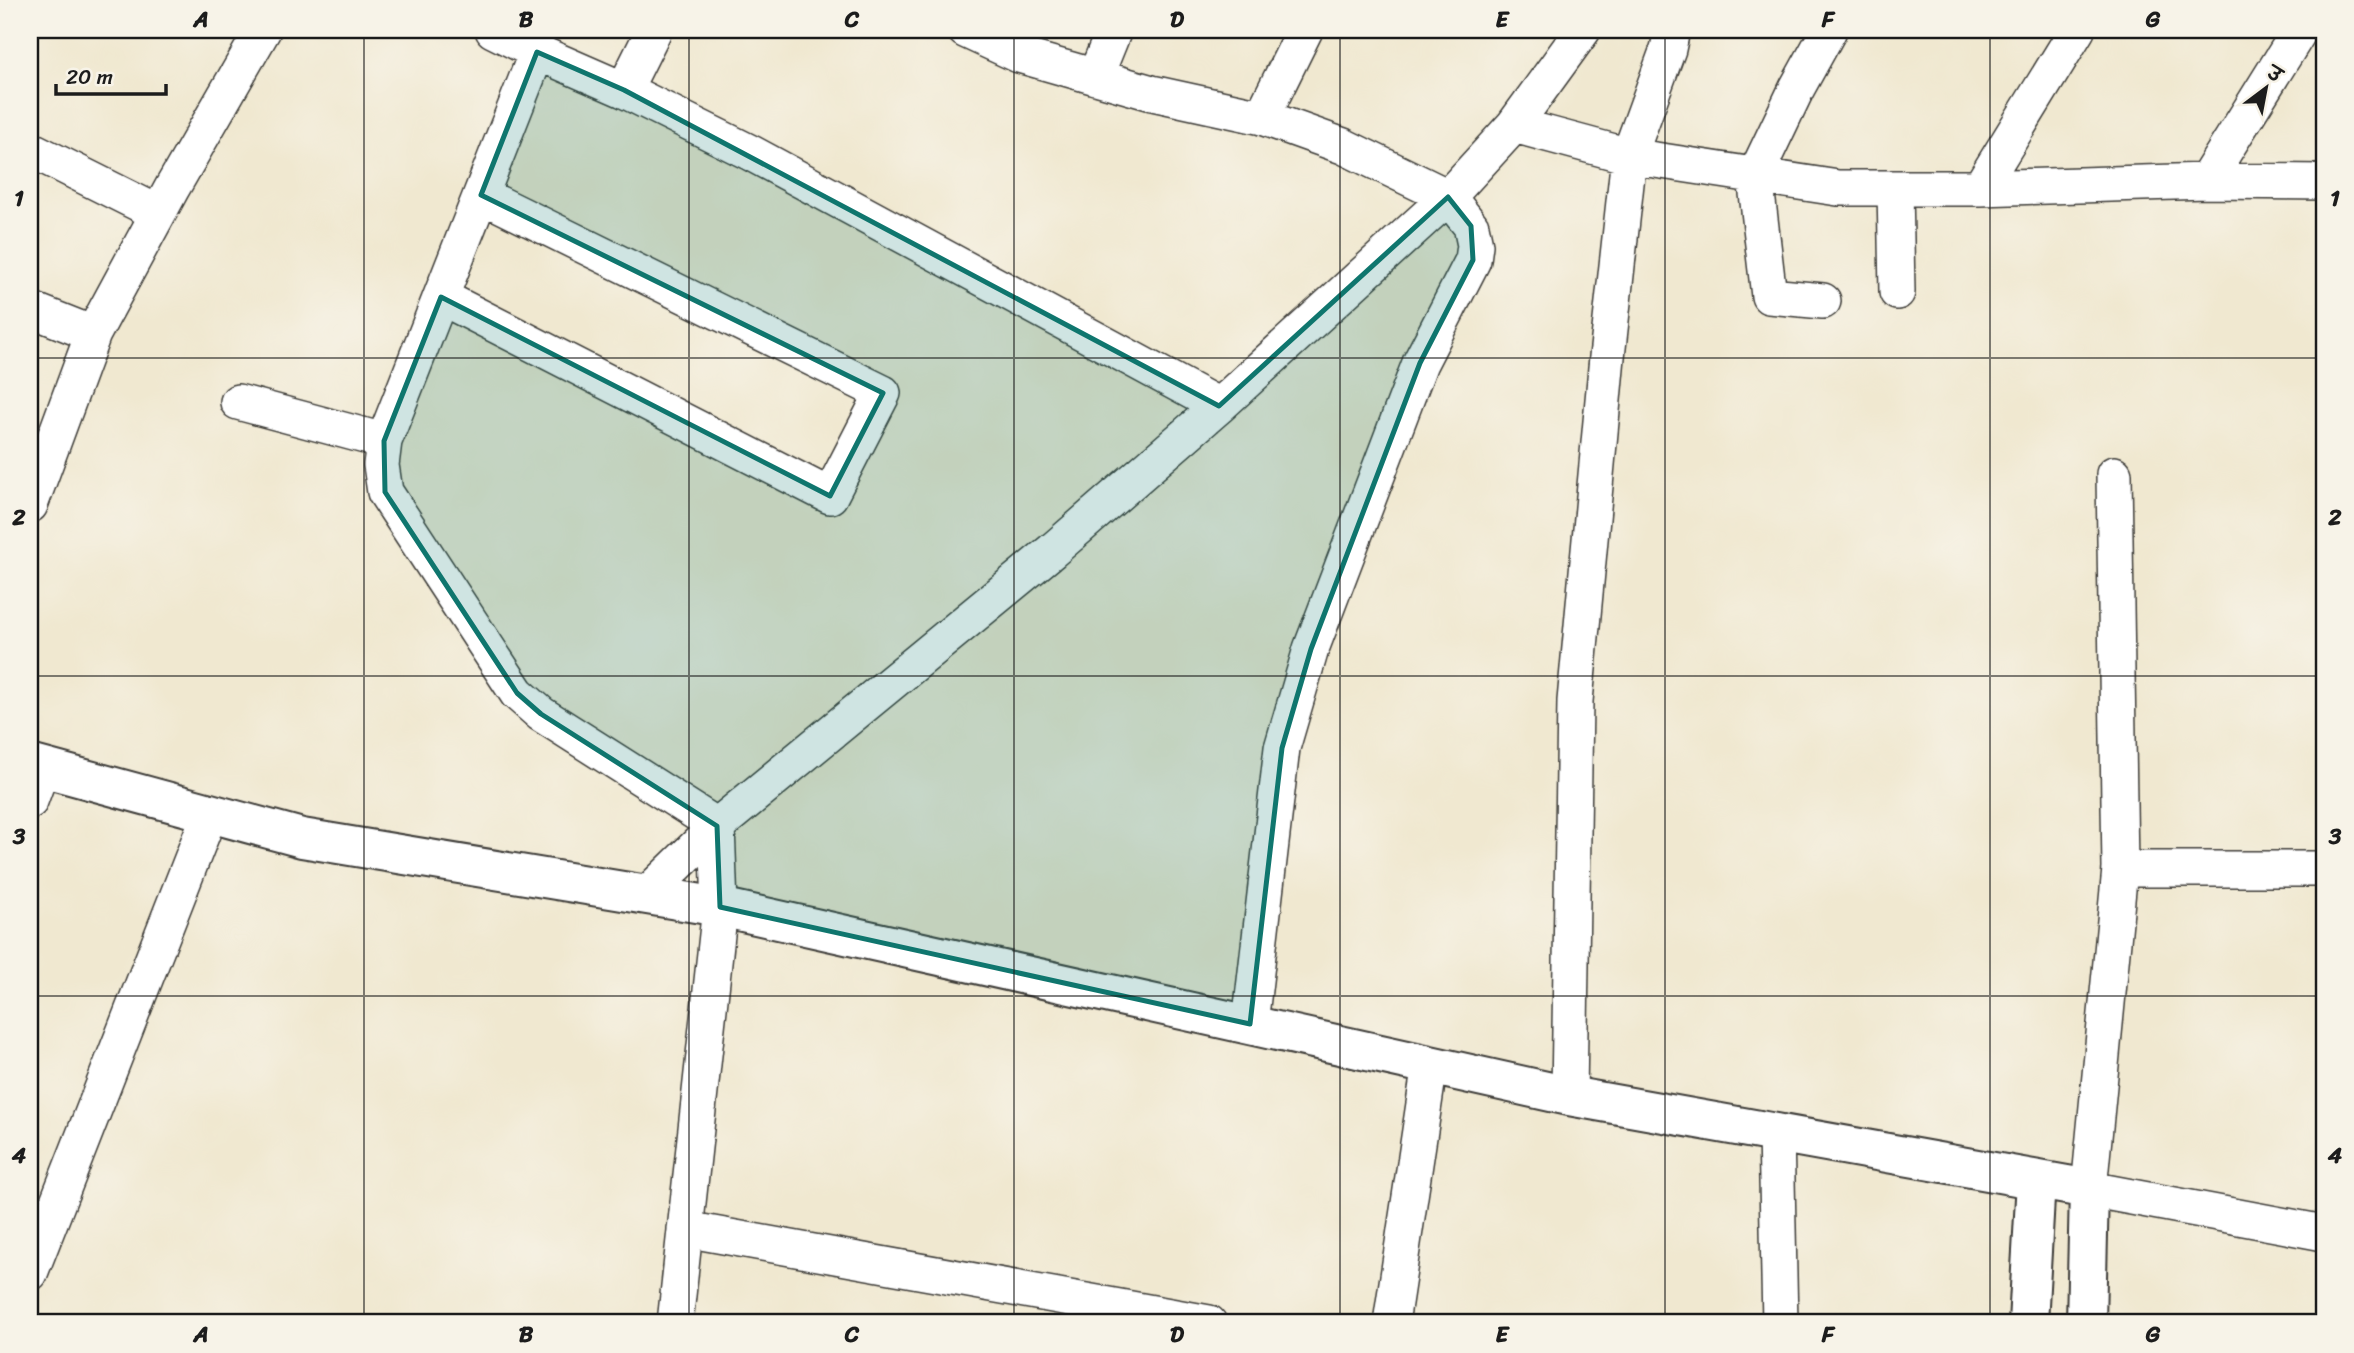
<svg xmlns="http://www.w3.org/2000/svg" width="2354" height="1353" viewBox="0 0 2354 1353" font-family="Sriracha,'Playpen Sans Deva',sans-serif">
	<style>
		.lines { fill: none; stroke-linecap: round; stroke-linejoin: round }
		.minor-casing { stroke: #3c3b37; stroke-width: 38 }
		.tertiary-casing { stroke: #3c3b37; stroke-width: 42 }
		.minor { stroke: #fff; stroke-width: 35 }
		.tertiary { stroke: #fff; stroke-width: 38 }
		.marked { fill: #0f766e; fill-opacity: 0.2; stroke: #0f766e; stroke-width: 5; stroke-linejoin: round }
		.grid { fill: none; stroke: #1c1c1c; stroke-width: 2; stroke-opacity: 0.55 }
		.neatline { fill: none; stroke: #1c1c1c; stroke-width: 2.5 }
		.grid-label { font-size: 23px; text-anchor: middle; font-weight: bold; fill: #1c1c1c }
	</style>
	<rect width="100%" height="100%" fill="#f7f3e8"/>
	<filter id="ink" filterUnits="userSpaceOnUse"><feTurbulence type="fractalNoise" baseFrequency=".0143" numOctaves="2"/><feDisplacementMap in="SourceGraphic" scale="14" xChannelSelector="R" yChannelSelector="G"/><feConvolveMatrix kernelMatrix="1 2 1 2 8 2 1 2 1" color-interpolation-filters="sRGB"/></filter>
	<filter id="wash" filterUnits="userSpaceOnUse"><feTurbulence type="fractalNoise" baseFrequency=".00686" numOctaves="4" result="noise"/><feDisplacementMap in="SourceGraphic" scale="28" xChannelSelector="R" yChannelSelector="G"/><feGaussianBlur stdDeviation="1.57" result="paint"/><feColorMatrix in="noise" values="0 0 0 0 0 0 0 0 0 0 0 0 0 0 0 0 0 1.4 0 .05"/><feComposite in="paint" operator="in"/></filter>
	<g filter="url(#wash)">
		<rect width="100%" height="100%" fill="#f0e8d0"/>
	</g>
	<g filter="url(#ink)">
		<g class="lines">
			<defs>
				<path id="minor" d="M 493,30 L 537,52 L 624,90 L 751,153 L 1219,406
					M 965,30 L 1019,55 L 1152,93 L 1262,117 L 1343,146 L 1448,197 L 1471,226 L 1475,245 L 1473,260 L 1420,363 L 1311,649 L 1282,748 L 1250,1024
					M 2300,30 L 2206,181 L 2324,182
					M 537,52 L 384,441 L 381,465 L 385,492 L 517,693 L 541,714 L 717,826 L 720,907 L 675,1323
					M 1095,77 L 1114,30
					M 624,90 L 654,30
					M 1262,117 L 1305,30
					M 1514,125 L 1629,156 L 1838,188 L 1980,188 L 2206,181
					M 30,149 L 158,213
					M 1895,188 L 1897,292
					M 1980,188 L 2077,30
					M 441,297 L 830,496 L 883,393 L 481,195
					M 1823,301 L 1769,296 L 1755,176 L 1797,88 L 1829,30
					M 30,309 L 93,334
					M 238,402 L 384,441
					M 2114,474 L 2120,869 L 2089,1189 L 2324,1233
					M 30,505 L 93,334 L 172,188 L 263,30
					M 30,801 L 42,768
					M 2120,869 L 2324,869
					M 646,895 L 717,826 L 1052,551 L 1219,406 L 1448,197 L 1514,125 L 1583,30
					M 1569,1096 L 1575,701 L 1607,357 L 1629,156 L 1668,49 L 1672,30
					M 1776,1132 L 1780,1323
					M 685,1229 L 1209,1323
					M 30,1273 L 210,813
					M 1391,1323 L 1430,1064"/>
				<path id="tertiary" d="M 30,764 L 302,838 L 720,907 L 1569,1096 L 2089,1189 L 2086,1323
					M 2028,1323 L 2036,1180"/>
			</defs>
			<use href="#minor" class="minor-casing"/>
			<use href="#tertiary" class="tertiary-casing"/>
			<use href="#minor" class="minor"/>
			<use href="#tertiary" class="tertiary"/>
		</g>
	</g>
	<path class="marked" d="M 537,52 L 624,90 L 1219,406 L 1448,197 L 1471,226 L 1473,260 L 1420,363 L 1311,649 L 1282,748 L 1250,1024 L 720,907 L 717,826 L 541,714 L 517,693 L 385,492 L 384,441 L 441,297 L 830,496 L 883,393 L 481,195 Z"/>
	<path class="grid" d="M 364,30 L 364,1323M 689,30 L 689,1323M 1014,30 L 1014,1323M 1340,30 L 1340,1323M 1665,30 L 1665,1323M 1990,30 L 1990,1323M 30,358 L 2324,358M 30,676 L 2324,676M 30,996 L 2324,996"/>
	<rect width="2354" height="1353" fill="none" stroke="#f7f3e8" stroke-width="77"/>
	<g transform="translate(2266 88) rotate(32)" stroke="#f7f3e8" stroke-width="5" paint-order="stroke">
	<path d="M0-5L12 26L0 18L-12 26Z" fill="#1c1c1c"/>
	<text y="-10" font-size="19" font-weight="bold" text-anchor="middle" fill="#1c1c1c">उ</text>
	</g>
	<path d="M56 84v10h110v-10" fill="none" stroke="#1c1c1c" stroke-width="3.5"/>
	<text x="66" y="84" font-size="21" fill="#1c1c1c" stroke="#f7f3e8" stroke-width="5" paint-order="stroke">20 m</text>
	<rect x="38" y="38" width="2278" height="1276" class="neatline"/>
	<g class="grid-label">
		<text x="201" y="27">A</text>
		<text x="526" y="27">B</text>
		<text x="852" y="27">C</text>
		<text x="1177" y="27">D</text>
		<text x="1502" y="27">E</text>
		<text x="1828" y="27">F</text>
		<text x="2153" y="27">G</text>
		<text x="19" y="206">1</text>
		<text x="2335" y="206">1</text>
		<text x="19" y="525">2</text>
		<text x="2335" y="525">2</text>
		<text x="19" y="844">3</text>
		<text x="2335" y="844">3</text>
		<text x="19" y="1163">4</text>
		<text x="2335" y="1163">4</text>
		<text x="201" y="1342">A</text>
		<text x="526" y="1342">B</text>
		<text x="852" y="1342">C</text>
		<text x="1177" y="1342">D</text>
		<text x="1502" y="1342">E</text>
		<text x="1828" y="1342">F</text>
		<text x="2153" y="1342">G</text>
	</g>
</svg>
